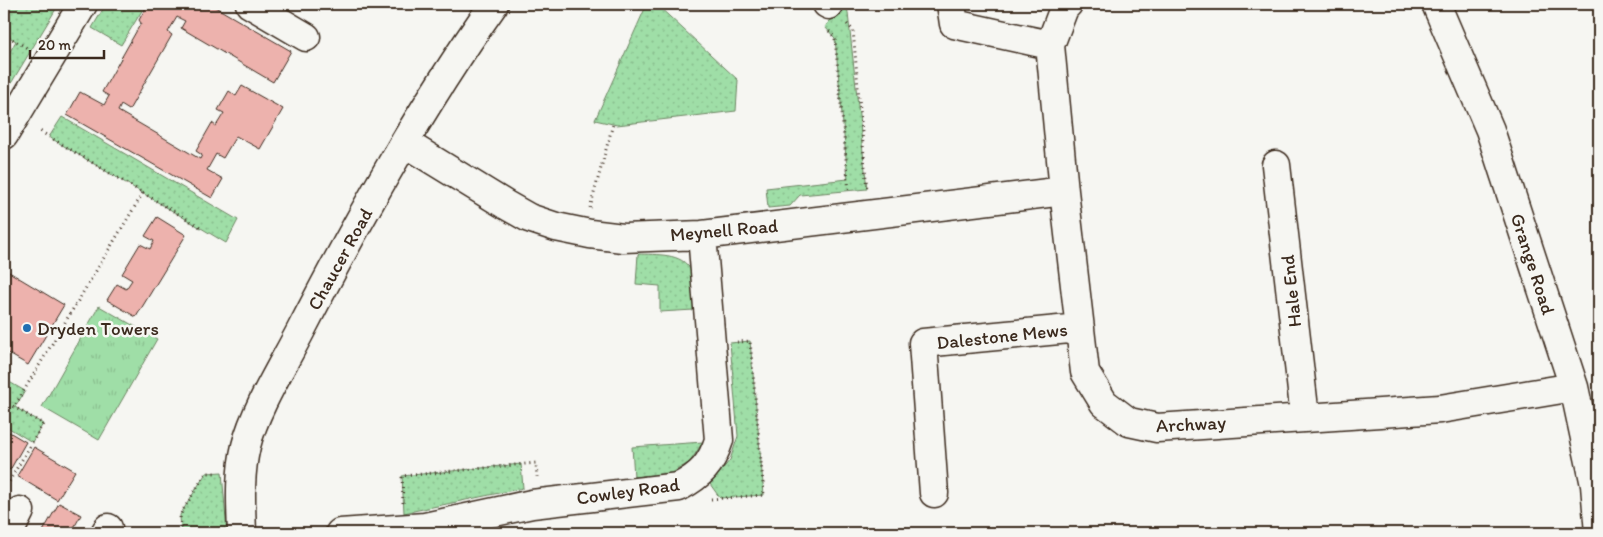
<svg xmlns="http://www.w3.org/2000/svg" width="1603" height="537" viewBox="0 0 1603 537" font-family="Itim,sans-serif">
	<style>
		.grass { fill: url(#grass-dots); stroke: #6d8462 }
		.park { fill: url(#park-tufts); stroke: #6d8462 }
		.building { fill: #edb2ad; stroke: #3b2a1e }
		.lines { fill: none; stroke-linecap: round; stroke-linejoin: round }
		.minor-casing { stroke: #3b2a1e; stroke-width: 31 }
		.path { stroke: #3b2a1e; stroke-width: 3; stroke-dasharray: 1 4; stroke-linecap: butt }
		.minor { stroke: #f6f6f2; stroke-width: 28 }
		.poi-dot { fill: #1f6fb2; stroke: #f6f6f2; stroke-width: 2 }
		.labels { text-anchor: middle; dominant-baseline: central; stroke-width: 5; stroke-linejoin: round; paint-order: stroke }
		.street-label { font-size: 19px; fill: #3b2a1e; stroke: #f6f6f2 }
		.poi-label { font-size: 19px; fill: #3b2a1e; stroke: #f6f6f2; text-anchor: start }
	</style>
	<defs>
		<pattern id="grass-dots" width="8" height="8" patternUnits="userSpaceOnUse" patternTransform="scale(1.25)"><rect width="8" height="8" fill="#9fdea7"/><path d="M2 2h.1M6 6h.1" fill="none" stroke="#8abf8f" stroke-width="1.8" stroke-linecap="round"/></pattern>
		<pattern id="park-tufts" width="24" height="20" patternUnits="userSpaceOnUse" patternTransform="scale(1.25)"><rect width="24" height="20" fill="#9fdea7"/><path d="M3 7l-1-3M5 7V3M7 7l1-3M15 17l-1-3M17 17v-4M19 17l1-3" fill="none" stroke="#8abf8f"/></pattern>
	</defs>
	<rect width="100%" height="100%" fill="#f6f6f2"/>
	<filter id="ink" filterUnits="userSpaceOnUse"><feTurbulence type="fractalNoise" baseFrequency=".02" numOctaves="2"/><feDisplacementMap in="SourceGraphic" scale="10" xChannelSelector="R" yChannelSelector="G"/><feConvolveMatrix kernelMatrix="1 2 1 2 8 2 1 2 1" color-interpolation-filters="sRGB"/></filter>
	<g filter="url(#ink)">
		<path class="grass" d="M 4,4 L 59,4 L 4,95 L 4,62 L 16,41 L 4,34 Z
			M 106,4 L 146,4 L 121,45 L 92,28 Z
			M 647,4 L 656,4 L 738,80 L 736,111 L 617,125 L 595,120 Z
			M 840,4 L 847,4 L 867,189 L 800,195 L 790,206 L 768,208 L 766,188 L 848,179 L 835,38 L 825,27 L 839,10 Z
			M 62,117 L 238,220 L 226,243 L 49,137 Z
			M 638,254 C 655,255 683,252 691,271 C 694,281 693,300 694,310 L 660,312 L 660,286 L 636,284 Z
			M 750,341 L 764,495 L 720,498 L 710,484 L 730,460 L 738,436 L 730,343 Z
			M 4,379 L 25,391 L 15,407 L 43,424 L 32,442 L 4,425 Z
			M 703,442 L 690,462 L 672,473 L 634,477 L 632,447 Z
			M 521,464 L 523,488 L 404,513 L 402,476 Z
			M 222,472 L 227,533 L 181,533 L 180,515 L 206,473 Z"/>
		<path class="park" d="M 99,306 L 157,339 L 99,440 L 42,407 Z"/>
		<path class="building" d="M 148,4 L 210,4 L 291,51 L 273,82 L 181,28 L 185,21 L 177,17 L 168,32 L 172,35 L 129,110 L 121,105 L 118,111 L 200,159 L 202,155 L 196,151 L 212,123 L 216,126 L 224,113 L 218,110 L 229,91 L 236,96 L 242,86 L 283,109 L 260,149 L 236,136 L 223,158 L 216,154 L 207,170 L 223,179 L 212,198 L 67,115 L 80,92 L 104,105 L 109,96 L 102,92 L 141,23 L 139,20 Z
			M 157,217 L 186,235 L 136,317 L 107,300 L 117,284 L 126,289 L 132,280 L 122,274 L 140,244 L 150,249 L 154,241 L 145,236 Z
			M 4,269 L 64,305 L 28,365 L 4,351 Z
			M 4,429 L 26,442 L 10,470 L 4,466 Z
			M 34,447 L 75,471 L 57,500 L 17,476 Z
			M 59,503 L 81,515 L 71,533 L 42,533 Z"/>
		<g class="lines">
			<defs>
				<path id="minor" d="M 250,4 L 306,37
					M 827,4 L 829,5
					M 951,4 L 954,24 L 1050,45
					M 1068,4 L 1064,8 L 1050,45 L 1064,191 L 1085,372 L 1104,403 L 1129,422 L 1157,428 L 1440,409 L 1574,387
					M 1436,4 L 1490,130 L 1574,387 L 1595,485 L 1599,533
					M 4,135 L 83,4
					M 405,143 L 506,205 L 529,218 L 556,227 L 590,234 L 623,238 L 702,235 L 1064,191
					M 1276,165 L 1305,417
					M 934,493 L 923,343 L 1080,328
					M 4,531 L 9,533 L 20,511
					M 105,533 L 108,528
					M 242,533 C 241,504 239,475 246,446 C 255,409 283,365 301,330 C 359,218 421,107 494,4
					M 340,533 L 425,527 L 532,504 L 679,487 C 701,475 711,465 719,440 L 702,235"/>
			</defs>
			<use href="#minor" class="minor-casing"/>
			<path class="path" d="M 847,24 L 853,30 L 867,190
				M 829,31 L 835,38 L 849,192
				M 4,34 L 27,48
				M 143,193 L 202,228
				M 590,208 L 613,124
				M 4,401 L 14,407 L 143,193 L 38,130
				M 4,490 L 43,424 L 14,407
				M 711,499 L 764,495 L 750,341 L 737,342
				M 403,503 L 402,476 L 536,463 L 537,477
				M 181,533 L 180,515 L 206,473 L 215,473"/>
			<use href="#minor" class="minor"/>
		</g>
	</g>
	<circle class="poi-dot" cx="27" cy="328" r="5"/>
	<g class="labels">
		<g class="street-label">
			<text transform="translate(724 230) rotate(-5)">Meynell Road</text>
			<text transform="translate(340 259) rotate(-61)">Chaucer Road</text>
			<text transform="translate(1533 264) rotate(72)">Grange Road</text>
			<text transform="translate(1291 291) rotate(-96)">Hale End</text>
			<text transform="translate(1002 336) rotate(-6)">Dalestone Mews</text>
			<text transform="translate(1191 424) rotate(-3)">Archway</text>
			<text transform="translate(628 491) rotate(-8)">Cowley Road</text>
		</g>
		<g class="poi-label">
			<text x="37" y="328">Dryden Towers</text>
		</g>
	</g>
	<rect width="1603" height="537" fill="none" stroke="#f6f6f2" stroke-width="20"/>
	<rect x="10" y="10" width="1583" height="517" fill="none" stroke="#3b2a1e" stroke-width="2" filter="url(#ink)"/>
	<path d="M30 50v8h74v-8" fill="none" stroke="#3b2a1e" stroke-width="2.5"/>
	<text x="38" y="50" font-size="15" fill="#3b2a1e" stroke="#f6f6f2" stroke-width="4" paint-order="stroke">20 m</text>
</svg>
